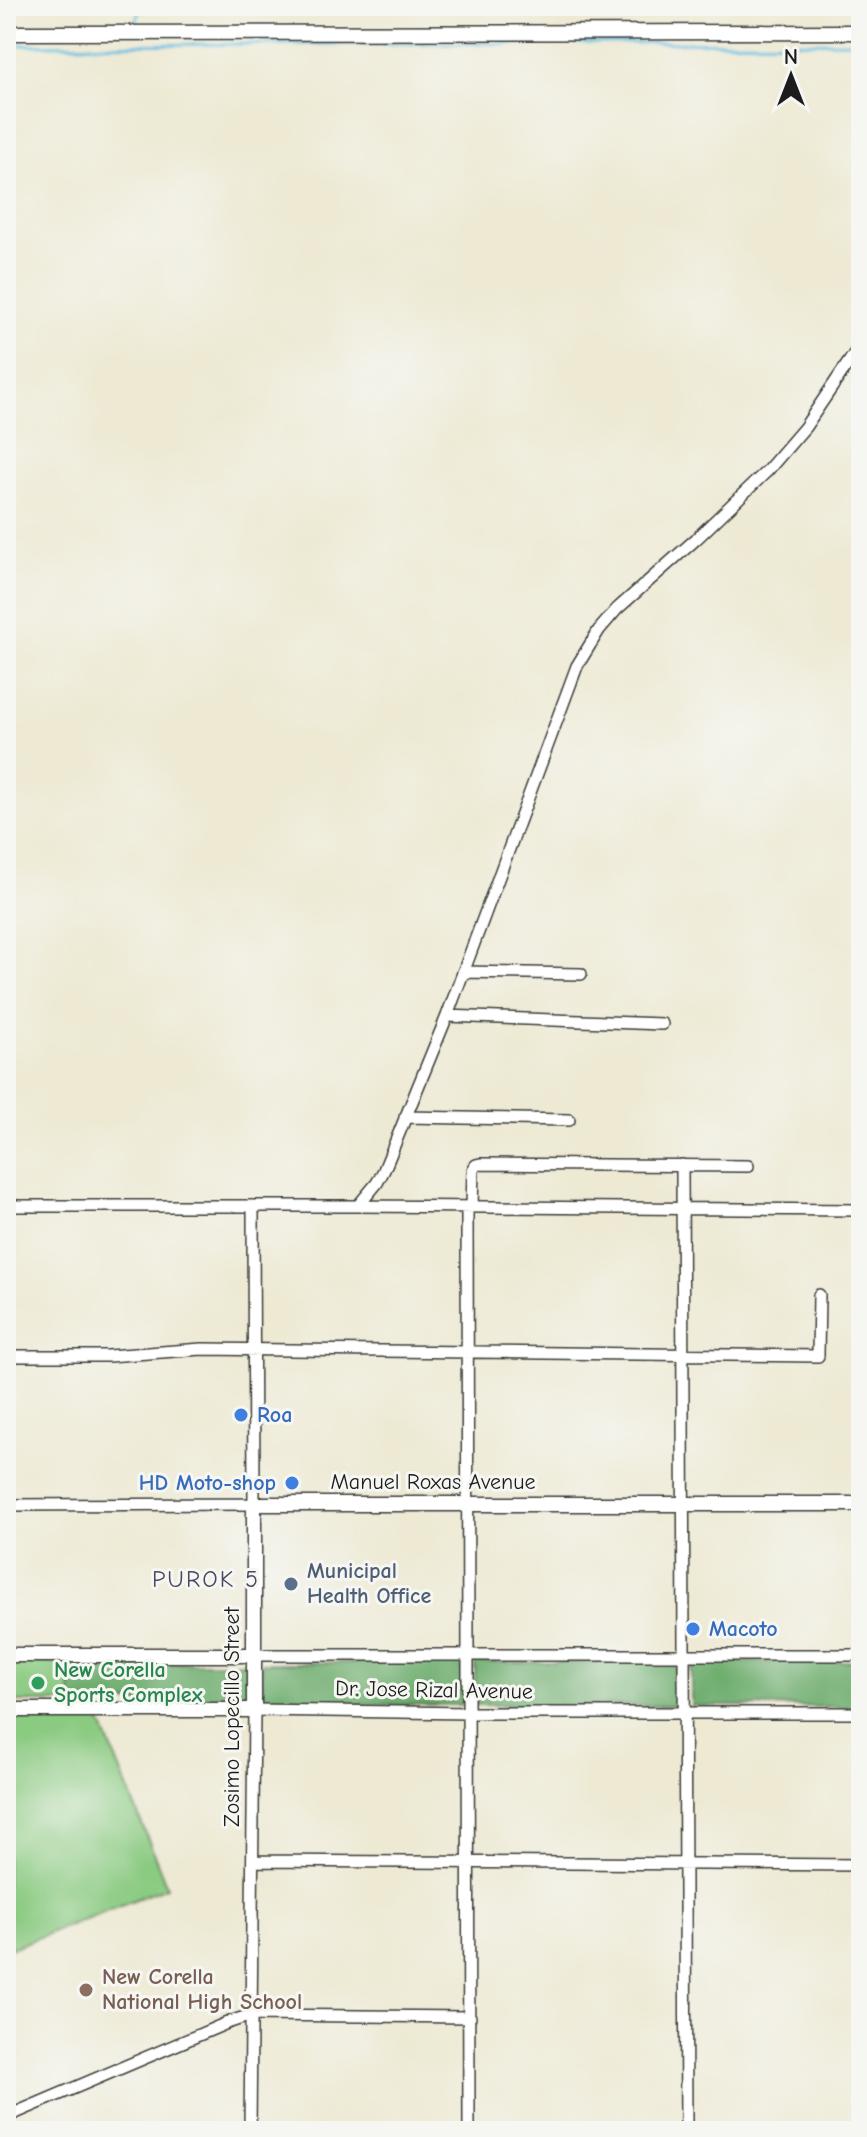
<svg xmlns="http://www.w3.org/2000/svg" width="867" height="2137" viewBox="0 0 867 2137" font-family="'Comic Neue',sans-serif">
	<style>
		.green { fill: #8aca81; stroke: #53734e; stroke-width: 2 }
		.forest { fill: #6fae6f; stroke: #466546; stroke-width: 2 }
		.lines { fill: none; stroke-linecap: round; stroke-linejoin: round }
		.stream { stroke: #63bde0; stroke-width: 3 }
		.street-casing { stroke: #3b3b37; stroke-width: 14 }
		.secondary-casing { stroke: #3b3b37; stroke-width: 17 }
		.street { stroke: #fff; stroke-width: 11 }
		.secondary { stroke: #fff; stroke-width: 14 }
		.shop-dot { fill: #3f7fe0; stroke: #f6f6f2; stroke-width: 3 }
		.service-dot { fill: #5c6f8a; stroke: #f6f6f2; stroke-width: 3 }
		.leisure-dot { fill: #2e9e5b; stroke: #f6f6f2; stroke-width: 3 }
		.education-dot { fill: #8d6e63; stroke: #f6f6f2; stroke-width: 3 }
		.labels { text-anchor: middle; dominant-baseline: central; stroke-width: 6; stroke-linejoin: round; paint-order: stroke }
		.shop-label { font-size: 22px; font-weight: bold; fill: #366cbe; stroke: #f6f6f2; text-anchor: start }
		.street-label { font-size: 22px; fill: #1c1c1c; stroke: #f6f6f2 }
		.service-label { font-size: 22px; font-weight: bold; fill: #4e5e75; stroke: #f6f6f2; text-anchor: start }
		.leisure-label { font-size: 22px; font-weight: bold; fill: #27864d; stroke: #f6f6f2; text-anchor: start }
		.education-label { font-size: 22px; font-weight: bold; fill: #785e54; stroke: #f6f6f2; text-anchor: start }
		.neighbourhood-label { font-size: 24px; letter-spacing: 2px; fill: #4c485f; stroke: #f6f6f2 }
	</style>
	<rect width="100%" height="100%" fill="#f6f6f2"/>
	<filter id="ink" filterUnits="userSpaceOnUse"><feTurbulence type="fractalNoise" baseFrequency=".0125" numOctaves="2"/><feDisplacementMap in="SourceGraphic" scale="16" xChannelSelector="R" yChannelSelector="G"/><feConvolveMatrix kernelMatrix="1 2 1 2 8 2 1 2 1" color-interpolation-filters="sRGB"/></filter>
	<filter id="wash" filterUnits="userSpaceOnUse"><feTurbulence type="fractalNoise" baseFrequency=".006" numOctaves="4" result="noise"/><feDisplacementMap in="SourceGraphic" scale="32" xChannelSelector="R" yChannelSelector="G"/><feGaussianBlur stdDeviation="1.8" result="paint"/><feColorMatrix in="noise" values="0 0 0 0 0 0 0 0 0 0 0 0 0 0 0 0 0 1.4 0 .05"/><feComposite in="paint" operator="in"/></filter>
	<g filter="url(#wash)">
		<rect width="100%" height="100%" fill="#ede9d3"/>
		<path class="green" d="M 6,1663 L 70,1663 L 71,1702 L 6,1702 Z
			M 99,1717 L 167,1887 L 11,1948 L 6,1934 L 6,1718 Z"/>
		<path class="forest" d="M 861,1661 L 861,1707 L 691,1706 L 691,1662 Z
			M 462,1662 L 462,1705 L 262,1704 L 262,1663 Z
			M 475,1662 L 677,1662 L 676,1706 L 475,1705 Z
			M 70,1663 L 247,1663 L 247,1703 L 71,1702 Z"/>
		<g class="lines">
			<path class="stream" d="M 137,24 L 139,6
				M 6,45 L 861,42"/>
		</g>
	</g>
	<g filter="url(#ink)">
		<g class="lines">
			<defs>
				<path id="street" d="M 463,972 L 581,974
					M 447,1016 L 662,1024
					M 405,1117 L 569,1120
					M 682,1165 L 686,2131
					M 6,1206 L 358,1206 L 860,1210
					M 358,1206 L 377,1183 L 384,1170 L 447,1016 L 577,666 L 599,630 L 617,609 L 695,540 L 768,470 L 805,427 L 861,344
					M 467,1207 L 469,2131
					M 472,1207 L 473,1170 L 476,1165 L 480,1164 L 748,1166
					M 7,1356 L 108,1356 L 202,1349 L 818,1356 L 819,1295
					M 6,1505 L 254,1504 L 253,1207
					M 255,1655 L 861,1655
					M 253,1861 L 861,1865
					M 6,2117 L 227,2023 L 251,2015 L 470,2017
					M 250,2131 L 254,1710 L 469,1713 L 861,1713"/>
				<path id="secondary" d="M 6,33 L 861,32
					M 6,1655 L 255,1655
					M 6,1710 L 254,1710 L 254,1504 L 861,1504"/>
			</defs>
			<use href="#street" class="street-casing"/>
			<use href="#secondary" class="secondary-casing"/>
			<use href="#street" class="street"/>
			<use href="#secondary" class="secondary"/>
		</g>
	</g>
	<g class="shop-dot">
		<circle cx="241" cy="1415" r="8"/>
		<circle cx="292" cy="1483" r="8"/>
		<circle cx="693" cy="1629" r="8"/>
	</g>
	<circle class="service-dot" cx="291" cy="1584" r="8"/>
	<circle class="leisure-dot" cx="38" cy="1683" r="8"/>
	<circle class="education-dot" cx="86" cy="1990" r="8"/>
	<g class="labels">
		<g class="shop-label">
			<text x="257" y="1415">Roa</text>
			<text x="276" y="1483" text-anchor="end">HD Moto-shop</text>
			<text x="709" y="1629">Macoto</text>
		</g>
		<g class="street-label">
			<text x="433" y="1482">Manuel Roxas Avenue</text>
			<text transform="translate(434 1690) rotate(1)">Dr. Jose Rizal Avenue</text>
			<text transform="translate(232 1717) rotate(-90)">Zosimo Lopecillo Street</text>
		</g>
		<g class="service-label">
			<text x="307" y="1571">Municipal<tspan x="307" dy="25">Health Office</tspan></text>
		</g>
		<g class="leisure-label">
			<text x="54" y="1670">New Corella<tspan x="54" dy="25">Sports Complex</tspan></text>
		</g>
		<g class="education-label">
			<text x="102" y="1977">New Corella<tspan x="102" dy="25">National High School</tspan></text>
		</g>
		<g class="neighbourhood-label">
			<text x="206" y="1579">PUROK 5</text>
		</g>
	</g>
	<rect width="867" height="2137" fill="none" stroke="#f6f6f2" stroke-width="32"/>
	<g transform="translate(791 76)" stroke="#f6f6f2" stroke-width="6" paint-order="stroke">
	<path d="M0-6L14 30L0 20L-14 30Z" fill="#1c1c1c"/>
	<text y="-12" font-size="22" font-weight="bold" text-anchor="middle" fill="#1c1c1c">N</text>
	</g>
</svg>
